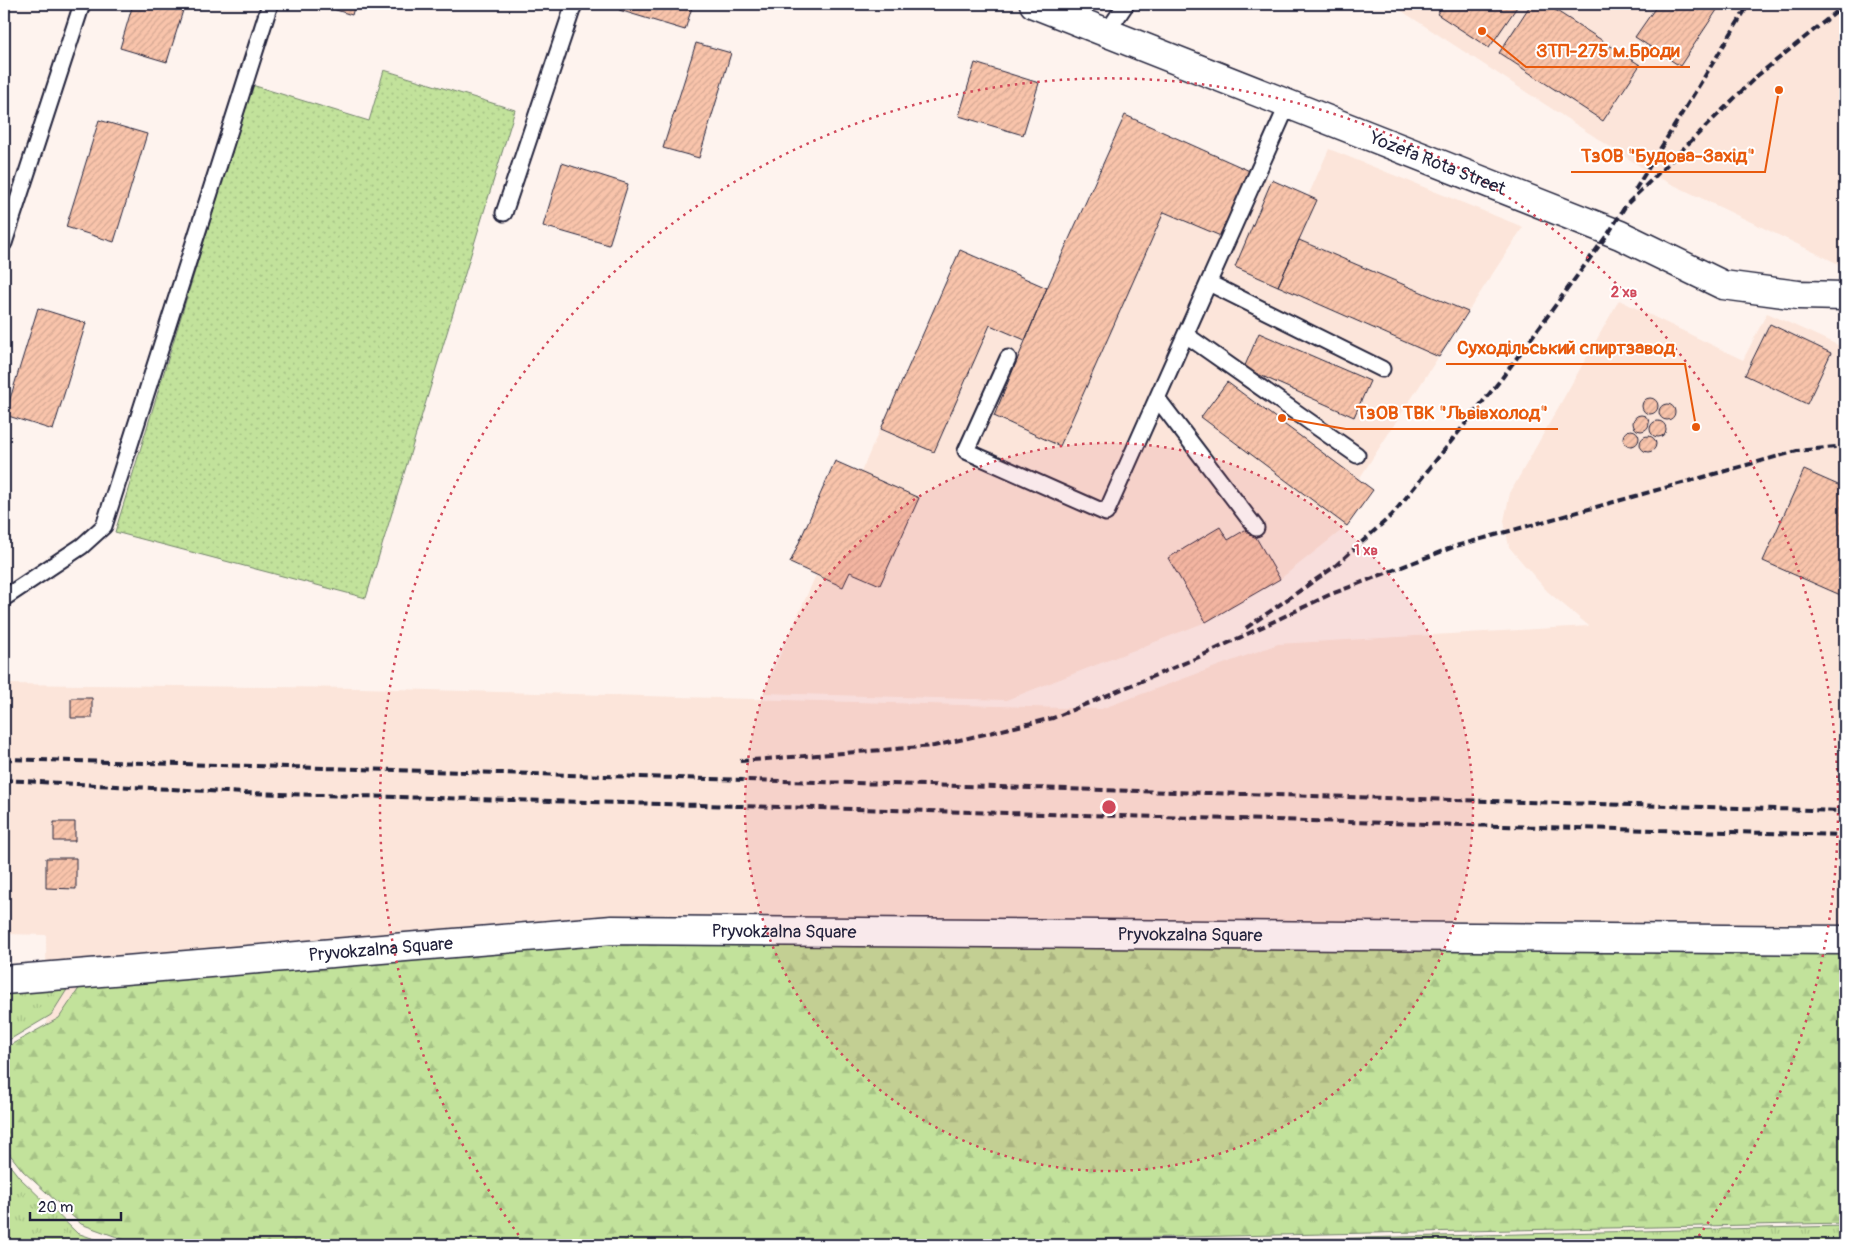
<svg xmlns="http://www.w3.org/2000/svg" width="1849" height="1249" viewBox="0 0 1849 1249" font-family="Pangolin,sans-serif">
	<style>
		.built { fill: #fce5da }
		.grass { fill: url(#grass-tufts); stroke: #72826b }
		.forest { fill: url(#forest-firs); stroke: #72826b }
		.park { fill: url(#park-dots); stroke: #72826b }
		.building { fill: url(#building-hatch); stroke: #22223b }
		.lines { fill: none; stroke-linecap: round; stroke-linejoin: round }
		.lane-casing { stroke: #22223b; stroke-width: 19 }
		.street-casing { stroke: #22223b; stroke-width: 31 }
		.lane { stroke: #fff; stroke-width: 15 }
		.street { stroke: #fff; stroke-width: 28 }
		.rail { stroke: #22223b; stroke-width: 4; stroke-dasharray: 8 4; stroke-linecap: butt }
		.ring { fill: none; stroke: #d1495b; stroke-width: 2.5; stroke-dasharray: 2.5 5 }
		.labels { text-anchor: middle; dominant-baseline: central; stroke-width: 4; stroke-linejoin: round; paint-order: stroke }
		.street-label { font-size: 18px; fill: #22223b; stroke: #fff }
		.centre { fill: #d1495b; stroke: #fff; stroke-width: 2.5 }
		.ring-label { font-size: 15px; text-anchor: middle; font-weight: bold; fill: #d1495b; stroke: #fff; stroke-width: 4; stroke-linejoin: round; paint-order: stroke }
		.leader { fill: none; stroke: #e8590c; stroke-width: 2 }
		.callout-dot { fill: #e8590c; stroke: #fff; stroke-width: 2 }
		.callout-label { font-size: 19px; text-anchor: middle; font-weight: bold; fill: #e8590c; stroke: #fff; stroke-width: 4; stroke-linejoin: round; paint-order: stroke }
	</style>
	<defs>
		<pattern id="grass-tufts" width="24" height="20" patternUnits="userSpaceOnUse" patternTransform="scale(1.25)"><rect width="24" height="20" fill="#c2e29b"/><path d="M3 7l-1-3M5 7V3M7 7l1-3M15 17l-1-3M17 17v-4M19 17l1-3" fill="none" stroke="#a6c286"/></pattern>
		<pattern id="forest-firs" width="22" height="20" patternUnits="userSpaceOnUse" patternTransform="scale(1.25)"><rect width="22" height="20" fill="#c2e29b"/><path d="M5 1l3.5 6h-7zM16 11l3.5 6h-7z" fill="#a6c286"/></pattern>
		<pattern id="park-dots" width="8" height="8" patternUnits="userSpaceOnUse" patternTransform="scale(1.25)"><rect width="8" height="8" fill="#c2e29b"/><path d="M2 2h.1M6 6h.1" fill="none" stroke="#a6c286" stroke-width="1.8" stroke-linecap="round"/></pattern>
		<pattern id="building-hatch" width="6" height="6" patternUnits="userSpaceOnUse" patternTransform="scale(1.25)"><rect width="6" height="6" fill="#f9c4ab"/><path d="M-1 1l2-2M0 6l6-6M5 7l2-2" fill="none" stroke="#d5a894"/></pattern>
	</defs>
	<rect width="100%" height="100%" fill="#fef3ee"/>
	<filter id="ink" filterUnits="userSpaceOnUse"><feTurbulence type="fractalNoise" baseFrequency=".02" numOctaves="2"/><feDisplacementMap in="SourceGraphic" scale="10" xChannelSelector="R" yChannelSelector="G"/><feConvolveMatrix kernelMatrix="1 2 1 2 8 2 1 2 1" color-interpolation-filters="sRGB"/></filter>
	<g filter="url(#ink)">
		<path class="built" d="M 1391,4 L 1845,4 L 1845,267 L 1655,176 Z
			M 1125,115 L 1308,196 L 1329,149 L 1523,227 L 1359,479 L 1373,490 L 1347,526 L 1280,579 L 1206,622 L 1006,700 L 763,693 L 816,575 L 790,563 L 835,461 L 861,472 L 960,250 L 1048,288 Z
			M 1619,300 L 1743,360 L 1767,313 L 1842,347 L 1845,341 L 1845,1056 L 48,1145 L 46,935 L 4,934 L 4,684 L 361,688 L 1101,709 L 1278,644 L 1589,626 L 1547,591 L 1509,547 L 1504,521 L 1510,493 Z"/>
		<path class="grass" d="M 68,988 L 51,1015 L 4,1043 L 4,993 Z
			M 4,1158 L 19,1177 L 77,1233 L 112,1245 L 4,1245 Z
			M 1845,1226 L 1845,1245 L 1075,1245 Z"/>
		<path class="forest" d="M 613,941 L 1845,949 L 1845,1223 L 804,1245 L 139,1245 L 81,1224 L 23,1171 L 4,1147 L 5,1048 L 59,1018 L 80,987 Z"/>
		<path class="park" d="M 384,70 L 515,110 L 366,598 L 115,532 L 252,85 L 369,121 Z"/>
		<path class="building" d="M 133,4 L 185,4 L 167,62 L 120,48 Z
			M 317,4 L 355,4 L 352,15 Z
			M 621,4 L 693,4 L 685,30 L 619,10 Z
			M 1444,4 L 1519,4 L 1489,48 L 1437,14 Z
			M 1531,4 L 1546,4 L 1640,65 L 1603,121 L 1499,53 Z
			M 1658,4 L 1721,4 L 1680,66 L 1635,37 Z
			M 696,43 L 731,53 L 699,158 L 663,148 Z
			M 975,63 L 1039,83 L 1023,135 L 959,116 Z
			M 1125,115 L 1252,172 L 1223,237 L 1164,212 L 1060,446 L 994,416 L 1047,288 Z
			M 99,120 L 147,134 L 114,242 L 66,227 Z
			M 562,163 L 628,184 L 609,245 L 543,226 Z
			M 1272,180 L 1317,200 L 1278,286 L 1235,267 Z
			M 1299,240 L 1468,312 L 1439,357 L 1278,286 Z
			M 960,250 L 1047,288 L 1025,340 L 990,325 L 934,452 L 881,429 Z
			M 38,308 L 86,323 L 53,430 L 5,415 Z
			M 1770,324 L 1831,353 L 1807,404 L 1745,375 Z
			M 1259,333 L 1370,381 L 1354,417 L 1244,368 Z
			M 1227,382 L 1373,490 L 1347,526 L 1201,417 Z
			M1642 406a8 8 0 1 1 16 0a8 8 0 1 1-16 0Z
			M1659 412a8 8 0 1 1 16 0a8 8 0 1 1-16 0Z
			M1633 423a8 8 0 1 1 16 0a8 8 0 1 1-16 0Z
			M1650 429a8 8 0 1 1 16 0a8 8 0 1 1-16 0Z
			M1623 438a8 8 0 1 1 16 0a8 8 0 1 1-16 0Z
			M1640 444a8 8 0 1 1 16 0a8 8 0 1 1-16 0Z
			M 835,461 L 919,498 L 880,585 L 850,572 L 843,587 L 790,563 Z
			M 1804,470 L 1845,488 L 1845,597 L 1763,561 Z
			M 1220,527 L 1228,540 L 1250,527 L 1280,579 L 1206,622 L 1168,558 Z
			M 71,698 L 92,698 L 92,718 L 71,718 Z
			M 54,822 L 75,822 L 75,841 L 54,841 Z
			M 46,858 L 76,858 L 76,889 L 46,888 Z"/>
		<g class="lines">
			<defs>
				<path id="lane" d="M 1107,32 L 1126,4
					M 504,213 L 574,4
					M 4,243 L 82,4
					M 1209,283 L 1382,369
					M 1186,335 L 1357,455
					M 1008,358 L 966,451 L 1106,513 L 1288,104
					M 1157,398 L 1256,528
					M 4,598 L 82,546 L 104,526 L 270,4"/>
				<g id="street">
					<path id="s1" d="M 1034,4 L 1620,235 L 1723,285 L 1798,295 L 1845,296"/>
					<path id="s2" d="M 4,980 L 612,930 L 1845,940"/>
				</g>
			</defs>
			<use href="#lane" class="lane-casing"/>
			<use href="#street" class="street-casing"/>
			<use href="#lane" class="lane"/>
			<use href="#street" class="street"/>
			<path class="rail" d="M 1635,190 L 1749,4
				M 1246,628 L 1334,567 L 1392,515 L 1502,378 L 1610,231 L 1626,205 L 1757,76 L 1845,5
				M 4,759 L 1845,811
				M 740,761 L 934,746 L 1053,718 L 1199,657 L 1329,595 L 1456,546 L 1797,451 L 1845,446
				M 4,780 L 244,793 L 1845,835"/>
		</g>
	</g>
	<circle cx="1109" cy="807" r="364" fill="#d1495b" fill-opacity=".12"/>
	<g class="ring">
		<circle cx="1109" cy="807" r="364"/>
		<path d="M523 1241A729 729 0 1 1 1695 1241"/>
	</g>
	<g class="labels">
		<g class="street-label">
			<text stroke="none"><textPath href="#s1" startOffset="434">Yozefa Rota Street</textPath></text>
			<text stroke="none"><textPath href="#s2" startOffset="782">Pryvokzalna Square</textPath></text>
			<text stroke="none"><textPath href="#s2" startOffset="1188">Pryvokzalna Square</textPath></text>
			<text stroke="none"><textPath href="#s2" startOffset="378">Pryvokzalna Square</textPath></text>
		</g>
	</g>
	<circle cx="1109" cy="807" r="8" class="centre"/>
	<g class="ring-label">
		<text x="1624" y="297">2 хв</text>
		<text x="1366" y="555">1 хв</text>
	</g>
	<path class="leader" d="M1482 31L1526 67H1690M1779 90L1765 172H1571M1696 427L1685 364H1446M1282 418L1346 429H1558"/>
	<g class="callout-dot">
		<circle cx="1482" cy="31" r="5"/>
		<circle cx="1779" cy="90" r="5"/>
		<circle cx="1696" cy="427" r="5"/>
		<circle cx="1282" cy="418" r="5"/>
	</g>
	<g class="callout-label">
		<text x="1608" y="57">ЗТП-275 м.Броди</text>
		<text x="1668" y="162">ТзОВ "Будова-Захід"</text>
		<text x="1566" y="354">Суходільський спиртзавод</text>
		<text x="1452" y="419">ТзОВ ТВК "Львівхолод"</text>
	</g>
	<rect width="1849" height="1249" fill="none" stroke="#fff" stroke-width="20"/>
	<rect x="10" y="10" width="1829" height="1229" fill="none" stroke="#22223b" stroke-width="2" filter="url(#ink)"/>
	<path d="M30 1212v8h91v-8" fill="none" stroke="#22223b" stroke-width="2.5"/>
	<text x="38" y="1212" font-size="15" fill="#22223b" stroke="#ffffff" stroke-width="4" paint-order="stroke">20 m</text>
</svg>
